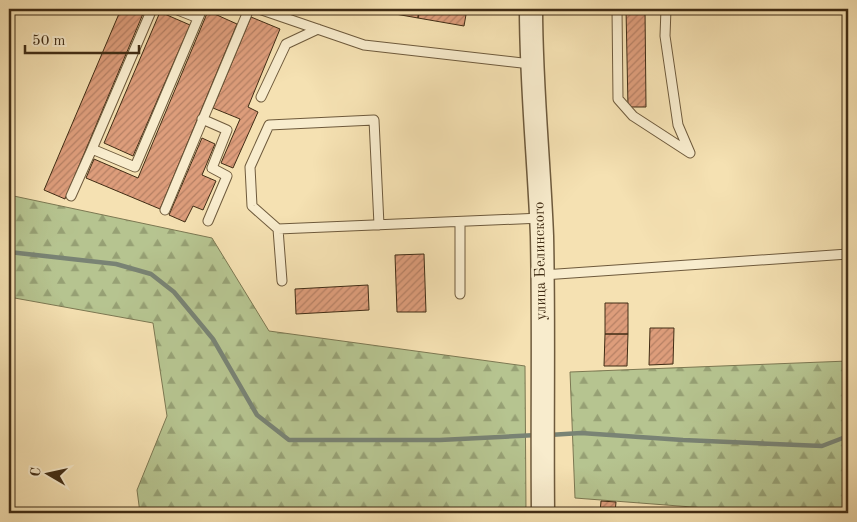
<svg xmlns="http://www.w3.org/2000/svg" width="857" height="522" viewBox="0 0 857 522" font-family="'Old Standard TT',serif">
	<style>
		.forest { fill: url(#forest-firs); stroke: #7c7852 }
		.lines { fill: none; stroke-linecap: round; stroke-linejoin: round }
		.stream { stroke: #798374; stroke-width: 4.5 }
		.building { fill: url(#building-hatch); stroke: #412d15 }
		.service-casing { stroke: #6e5a3c; stroke-width: 11 }
		.tertiary-casing { stroke: #6e5a3c; stroke-width: 25 }
		.service { stroke: #f8eccd; stroke-width: 9 }
		.tertiary { stroke: #f8eccd; stroke-width: 22 }
		.labels { text-anchor: middle; dominant-baseline: central; stroke-width: 5; stroke-linejoin: round; paint-order: stroke }
		.street-label { font-size: 15px; fill: #412d15; stroke: #f8eccd }
	</style>
	<defs>
		<pattern id="forest-firs" width="22" height="20" patternUnits="userSpaceOnUse" patternTransform="scale(1.25)"><rect width="22" height="20" fill="#b6c490"/><path d="M5 1l3.5 6h-7zM16 11l3.5 6h-7z" fill="#96a074"/></pattern>
		<pattern id="building-hatch" width="6" height="6" patternUnits="userSpaceOnUse" patternTransform="scale(1.25)"><rect width="6" height="6" fill="#dd9d7b"/><path d="M-1 1l2-2M0 6l6-6M5 7l2-2" fill="none" stroke="#b58064"/></pattern>
	</defs>
	<rect width="100%" height="100%" fill="#f5e1b2"/>
	<filter id="stains"><feTurbulence type="fractalNoise" baseFrequency=".004" numOctaves="4"/><feColorMatrix values="0 0 0 0 .2 0 0 0 0 .09 0 0 0 0 .02 0 0 0 .5 -.17"/></filter>
	<radialGradient id="worn" r=".72"><stop offset=".6" stop-color="#630" stop-opacity="0"/><stop offset="1" stop-color="#630" stop-opacity=".3"/></radialGradient>
	<path class="forest" d="M 9,195 L 212,238 L 269,331 L 525,366 L 526,513 L 140,513 L 137,490 L 167,416 L 153,323 L 9,297 Z
		M 848,361 L 848,513 L 770,513 L 575,498 L 570,372 Z"/>
	<g class="lines">
		<path class="stream" d="M 9,252 L 116,264 L 151,274 L 174,292 L 213,339 L 257,415 L 289,440 L 440,440 L 537,435
			M 549,435 L 581,433 L 683,440 L 822,446 L 848,436"/>
	</g>
	<path class="building" d="M 121,9 L 145,9 L 65,199 L 44,190 Z
		M 367,9 L 419,9 L 418,18 Z
		M 419,9 L 467,9 L 464,26 L 418,18 Z
		M 626,9 L 645,9 L 646,107 L 628,107 Z
		M 208,11 L 237,24 L 160,209 L 86,178 L 94,159 L 138,178 Z
		M 160,12 L 190,25 L 133,156 L 104,143 Z
		M 251,17 L 280,29 L 248,107 L 258,112 L 233,168 L 221,163 L 240,119 L 213,108 Z
		M 202,138 L 215,144 L 202,175 L 216,181 L 203,210 L 193,206 L 185,222 L 169,215 Z
		M 424,254 L 426,312 L 397,312 L 395,255 Z
		M 368,285 L 369,310 L 296,314 L 295,289 Z
		M 605,303 L 628,303 L 628,334 L 605,334 Z
		M 650,328 L 674,328 L 673,364 L 649,365 Z
		M 605,334 L 628,334 L 627,366 L 604,366 Z
		M 601,501 L 616,502 L 615,513 L 600,513 Z"/>
	<g class="lines">
		<defs>
			<path id="service" d="M 175,9 L 198,18
				M 259,9 L 364,45 L 531,64
				M 617,9 L 618,99 L 633,116 L 690,153 L 678,125 L 665,36 L 666,9
				M 261,97 L 286,44 L 318,29
				M 202,119 L 227,130 L 212,168 L 227,176 L 208,221
				M 92,149 L 152,9
				M 71,196 L 92,149 L 135,167 L 202,9
				M 165,210 L 249,9
				M 460,222 L 460,294
				M 278,229 L 541,218
				M 543,275 L 848,254
				M 282,281 L 278,229 L 252,206 L 250,167 L 269,125 L 374,120 L 379,225"/>
			<path id="tertiary" d="M 531,9 C 531,85 539,160 542,236 C 544,328 542,421 543,513"/>
		</defs>
		<use href="#service" class="service-casing"/>
		<use href="#tertiary" class="tertiary-casing"/>
		<use href="#service" class="service"/>
		<use href="#tertiary" class="tertiary"/>
	</g>
	<g class="labels">
		<g class="street-label">
			<text transform="translate(541 261) rotate(-91)">улица Белинского</text>
		</g>
	</g>
	<rect width="857" height="522" fill="none" stroke="#f5e1b2" stroke-width="30"/>
	<rect x="10" y="10" width="837" height="502" fill="none" stroke="#412d15" stroke-width="2.5"/>
	<rect x="15" y="15" width="827" height="492" fill="none" stroke="#412d15"/>
	<g transform="translate(48 474) rotate(279)" stroke="#f8eccd" stroke-width="4" paint-order="stroke">
	<path d="M0-4L9 19L0 12L-9 19Z" fill="#412d15"/>
	<text y="-8" font-size="14" font-weight="bold" text-anchor="middle" fill="#412d15">С</text>
	</g>
	<path d="M25 45v8h114v-8" fill="none" stroke="#412d15" stroke-width="2.5"/>
	<text x="32" y="45" font-size="15" fill="#412d15" stroke="#f8eccd" stroke-width="4" paint-order="stroke">50 m</text>
	<rect width="100%" height="100%" filter="url(#stains)"/>
	<rect width="100%" height="100%" fill="url(#worn)"/>
</svg>
